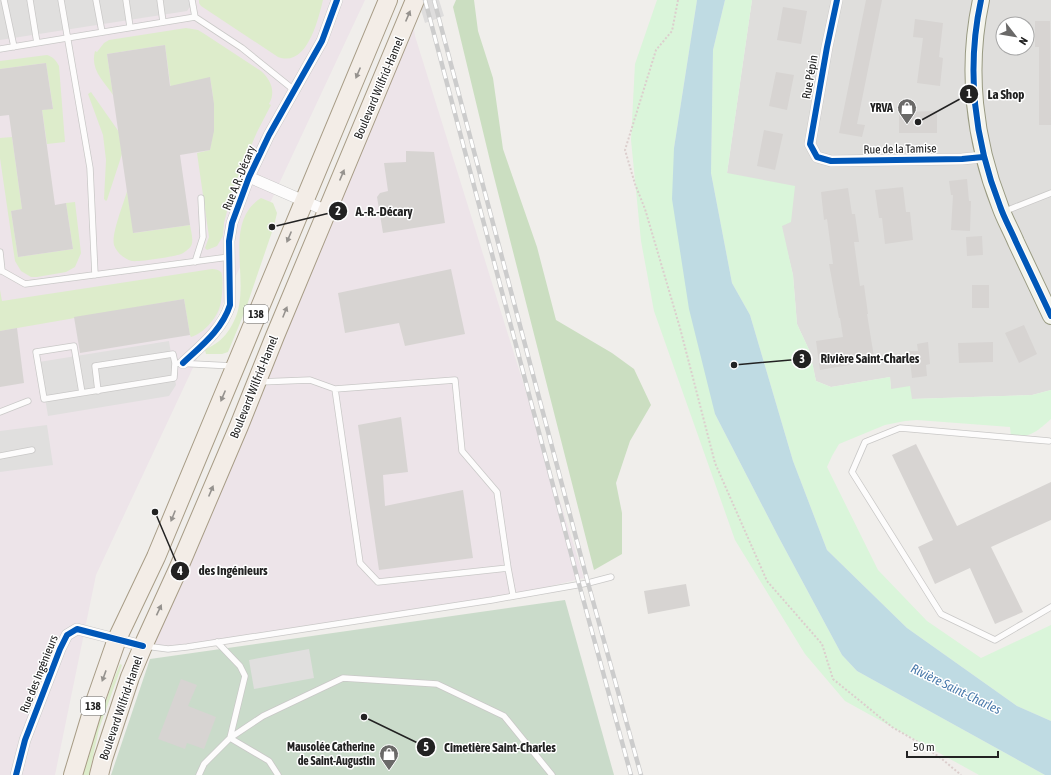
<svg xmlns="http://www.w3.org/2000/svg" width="1051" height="775" viewBox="0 0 1051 775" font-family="'Asap Condensed',sans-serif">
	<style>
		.residential { fill: #dfdedc; fill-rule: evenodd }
		.industrial { fill: #ede4e9 }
		.grass { fill: #ddeccb }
		.forest { fill: #cbdec1 }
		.cemetery { fill: #cadbca }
		.park { fill: #daf5da }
		.parking { fill: #e0dfde }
		.water { fill: #bfdbe3 }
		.pier { fill: #dedddd }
		.building { fill: #d7d4d2 }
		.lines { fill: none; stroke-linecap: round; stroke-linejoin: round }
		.lane-casing { stroke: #c9c8c7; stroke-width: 7 }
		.street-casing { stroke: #c9c8c7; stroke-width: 12 }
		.secondary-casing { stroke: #999a82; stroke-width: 18 }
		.primary-casing { stroke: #a79c86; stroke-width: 20 }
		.path { stroke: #dccecd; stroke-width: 2; stroke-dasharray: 2 2; stroke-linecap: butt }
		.lane { stroke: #fdfcfc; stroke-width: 5.5 }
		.street { stroke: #fdfcfc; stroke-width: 11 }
		.secondary { stroke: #f4f4ed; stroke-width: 16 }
		.primary { stroke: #f3ede7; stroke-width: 18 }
		.rail-casing { stroke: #ccc; stroke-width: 4.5 }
		.rail { stroke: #fff; stroke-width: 3; stroke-dasharray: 9; stroke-linecap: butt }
		.cycleway-casing { stroke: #fff; stroke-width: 8 }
		.cycleway { stroke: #0057b8; stroke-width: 6 }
		.oneway { fill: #95928e }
		.labels { text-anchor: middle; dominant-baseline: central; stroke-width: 3; stroke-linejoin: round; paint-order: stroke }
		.shield { fill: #fff; stroke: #646464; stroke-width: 1 }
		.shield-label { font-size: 11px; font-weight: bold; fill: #222 }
		.street-label { font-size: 12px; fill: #222; stroke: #fff }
		.poi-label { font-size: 12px; font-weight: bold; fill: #222; stroke: #fff; text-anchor: end }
		.water-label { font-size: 13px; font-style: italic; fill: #4a7aab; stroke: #fff }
		.leader { fill: none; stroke: #222; stroke-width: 1.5 }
		.callout-dot { fill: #222; stroke: #fff; stroke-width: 1.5 }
		.mark-label { font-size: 12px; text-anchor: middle; font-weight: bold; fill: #fff }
		.callout-label { font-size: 13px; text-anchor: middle; font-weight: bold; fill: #222; stroke: #fff; stroke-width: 3; stroke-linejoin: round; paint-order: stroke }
	</style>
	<rect width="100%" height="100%" fill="#f0eeeb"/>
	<path class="residential" d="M 752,0 L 1051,0 L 1051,390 L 1032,395 L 912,399 L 891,389 L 890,377 L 831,387 L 816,381 L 810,352 L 797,324 L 793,275 L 781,226 L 727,173 ZM 1003,24 L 1027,24 L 1027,48 L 1003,48 Z"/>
	<path class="industrial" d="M 0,0 L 365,0 L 96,575 L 55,775 L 0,775 Z
		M 411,11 L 415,36 L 584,578 L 492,600 L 187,647 L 143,646 Z"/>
	<path class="grass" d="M 199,0 L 323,0 C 318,20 307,68 278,57 L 201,6 L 199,3 Z
		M 186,28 L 198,30 L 203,33 L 261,71 C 271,80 276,92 269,104 L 271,105 L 257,132 L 232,191 L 224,223 L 223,236 L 217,246 L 207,250 L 205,248 L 209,237 L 197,153 L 210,150 C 215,125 215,102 210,78 L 171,90 L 165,45 L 107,54 L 113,95 C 103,80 90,70 95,51 L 97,52 L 104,43 L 109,40 Z
		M 47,55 C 53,57 56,60 59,66 L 65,142 L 47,144 L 42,110 L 53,108 L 46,63 L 0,69 L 0,61 Z
		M 91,92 L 119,132 L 122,154 L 107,200 L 106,201 L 104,199 L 106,160 L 103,135 L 88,94 Z
		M 12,137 L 22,209 L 11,211 L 18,257 L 73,249 L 66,203 L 75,202 L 81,253 L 75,267 L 66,272 L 37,277 L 31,277 L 21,271 L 15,261 L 0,158 L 0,138 Z
		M 127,191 L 134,233 L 190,225 C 191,231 194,241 191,246 C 189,249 184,253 181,254 C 173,257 139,262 132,261 C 124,259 117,253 114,245 C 111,234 124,203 127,191 Z
		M 261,198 L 273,203 L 277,213 L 274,226 L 245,311 L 228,352 L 222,354 L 206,354 L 205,350 C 208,348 212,346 215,344 C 223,339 229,331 233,323 C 254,286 220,224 261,198 Z
		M 212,269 C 215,269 219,270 221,272 C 224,277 222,300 220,306 C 217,318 203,334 191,337 L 190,335 L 184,299 L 0,331 L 0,290 L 2,301 Z
		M 120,664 L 122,665 L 99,729 L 89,775 L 83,775 C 93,737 105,700 120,664 Z"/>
	<path class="forest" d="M 456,0 L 474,0 L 478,31 L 493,78 L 503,149 L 537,247 L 556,320 L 612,353 L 634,369 L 651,405 L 630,441 L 616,483 L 622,513 L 622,554 L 594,570 L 492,169 L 453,7 Z"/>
	<path class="cemetery" d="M 565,600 L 614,775 L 111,775 L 150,659 Z"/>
	<path class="park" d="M 657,0 L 697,0 L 674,148 L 715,414 L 778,536 L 842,655 L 857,671 L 1045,775 L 979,775 L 845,701 L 805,654 L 735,540 L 654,311 L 641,241 L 631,140 L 635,64 Z
		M 725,0 L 752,0 L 727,173 L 795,186 L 791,222 L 782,226 L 793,275 L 797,324 L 810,352 L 816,381 L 831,387 L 890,377 L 891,389 L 910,386 L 912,399 L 1032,395 L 1051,390 L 1051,419 C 1036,432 1032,437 1011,437 L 1010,427 L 917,420 L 905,421 L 885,425 L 839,444 L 832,456 L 827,467 L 878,570 L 927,621 L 981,658 L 1051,625 L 1051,721 L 1017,706 L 907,628 L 827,550 L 793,461 L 750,315 L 732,283 L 711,173 L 713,50 Z"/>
	<path class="parking" d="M 0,0 L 195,0 L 187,11 L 0,40 Z
		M 169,341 L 176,385 L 169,396 L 48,416 L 39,362 Z
		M 47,425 L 53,465 L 0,472 L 0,431 Z
		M 309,649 L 314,678 L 254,689 L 249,660 Z"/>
	<path class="water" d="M 697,0 L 725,0 L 713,50 L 711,173 L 732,283 L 750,315 L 793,461 L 827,550 L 907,628 L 1017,706 L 1051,721 L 1051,775 L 1045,775 L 857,671 L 842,655 L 778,536 L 715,414 L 689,309 L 672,199 L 674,148 Z"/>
	<path class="pier" d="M 418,0 L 439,0 L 444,16 L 425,23 Z"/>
	<path class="building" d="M 866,0 L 882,0 L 857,124 L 865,125 L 862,137 L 839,133 Z
		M 783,7 L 807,11 L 801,44 L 777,40 Z
		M 915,19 L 943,23 L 939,57 L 943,58 L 940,86 L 917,83 L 923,38 L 913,37 Z
		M 1035,21 L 1050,21 L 1051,125 L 1039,125 L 1039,47 L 1035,47 Z
		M 165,45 L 170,86 L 210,77 L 214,104 L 214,131 L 210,150 L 180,155 L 190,225 L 133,233 L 107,54 Z
		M 46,63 L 53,109 L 42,110 L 55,205 L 66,203 L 73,249 L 18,257 L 11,211 L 22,209 L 9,115 L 0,116 L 0,69 Z
		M 776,72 L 794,75 L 787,110 L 769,106 Z
		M 937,111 L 937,133 L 899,133 L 899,112 Z
		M 764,130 L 783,134 L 775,170 L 757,166 Z
		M 406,151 L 434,152 L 445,223 L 383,233 L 377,197 L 380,193 L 388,191 L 384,163 L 406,162 Z
		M 967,179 L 969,201 L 971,201 L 970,231 L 951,230 L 953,195 L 951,195 L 949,181 Z
		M 903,187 L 906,212 L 910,212 L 913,240 L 885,244 L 882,218 L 879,218 L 875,190 Z
		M 848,188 L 852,214 L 855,214 L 859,242 L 854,242 L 860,286 L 864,285 L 868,314 L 867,314 L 874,357 L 848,361 L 849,365 L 820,370 L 816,341 L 843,337 L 840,318 L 839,318 L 829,264 L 833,264 L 827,219 L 824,220 L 821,192 Z
		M 982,236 L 983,255 L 967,256 L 966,237 Z
		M 451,269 L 465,334 L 405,346 L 399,323 L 345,333 L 338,293 Z
		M 972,285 L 989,285 L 989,308 L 972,308 Z
		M 184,299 L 190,335 L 80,353 L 74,317 Z
		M 1024,325 L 1037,354 L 1019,363 L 1005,333 Z
		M 17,328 L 24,383 L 0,387 L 0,331 Z
		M 928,342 L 930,364 L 926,365 L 927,376 L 912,378 L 909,351 L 918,351 L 917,344 Z
		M 993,342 L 993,362 L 959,363 L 958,343 Z
		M 401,417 L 408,472 L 383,475 L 385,506 L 463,490 L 473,558 L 379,570 L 358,425 Z
		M 916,444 L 957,526 L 1051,482 L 1051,520 L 991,547 L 1023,612 L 995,624 L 970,568 L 935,584 L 918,547 L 933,540 L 892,455 Z
		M 686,584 L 690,606 L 648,614 L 644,591 Z
		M 181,679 L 197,685 L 188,706 L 216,717 L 204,749 L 187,743 L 185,749 L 158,739 Z"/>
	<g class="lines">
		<defs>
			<path id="lane" d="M 4,0 L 14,47
				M 30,0 L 37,43
				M 61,0 L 90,168 L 95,275
				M 96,0 L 102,32
				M 126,0 L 130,27
				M 160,0 L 163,22
				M 192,0 L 195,17
				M 0,49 L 195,17 L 242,48 L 294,90
				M 1003,212 L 1051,193
				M 0,252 L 2,271 L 0,271
				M 195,262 L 203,237 L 201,198
				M 2,271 L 25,284 L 229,257
				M 259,382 L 310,380 L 335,389
				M 98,391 L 95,366 L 173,354 L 175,363
				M 82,393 L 74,346 L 36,352 L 44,399 L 174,378 L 175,363 L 233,366
				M 0,412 L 28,401
				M 1049,441 L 900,428 L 865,442 L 852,472 L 941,614 L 995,640 L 1051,607
				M 0,456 L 32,450
				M 508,568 L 497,492 L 462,451 L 455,380 L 335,389 L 360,563 L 378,582 L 508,568 L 513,595
				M 217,642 L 240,666 L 245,676 L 230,738 L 269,761 L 278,775
				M 145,646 L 168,649 L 187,647 L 492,600 L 588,583 L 611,577
				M 199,775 L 204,764 L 230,738 L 263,716 L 343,678 L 437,684 L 504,716 L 552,775"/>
			<path id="street" d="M 837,0 L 827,47 L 810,144 L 817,157 L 831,161 L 962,159 L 983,157
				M 249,177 L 327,211
				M 183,363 C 201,346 222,330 230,305 L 229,241 L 232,223 L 249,177 L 269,135 L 322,41 L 337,0
				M 16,775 L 25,740 L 60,649 L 67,635 L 77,629 L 143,646"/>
			<path id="secondary" d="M 981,0 C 966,69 974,140 1000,206 C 1004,218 1011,230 1016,242 C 1028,267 1039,291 1051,316"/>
			<path id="primary" d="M 73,775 L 95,702 L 117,639 L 156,557 L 388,0
				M 99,775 L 103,759 L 130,677 L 143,646 L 179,567 L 239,426 L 275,336 L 415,0"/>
		</defs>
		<use href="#lane" class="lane-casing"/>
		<use href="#street" class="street-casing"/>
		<use href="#secondary" class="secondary-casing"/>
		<use href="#primary" class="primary-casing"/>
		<path class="path" d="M 678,0 L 672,31 L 656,50 L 625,150 L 635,184 L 645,209 L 680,328 L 715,463 L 767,581 L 822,644 L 833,679 L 892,727 L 918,742 L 942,759 L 961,775"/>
		<use href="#lane" class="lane"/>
		<use href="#street" class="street"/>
		<use href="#secondary" class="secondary"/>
		<use href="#primary" class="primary"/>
		<defs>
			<path id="rail" d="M 425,0 L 579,584 L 631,775
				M 434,0 L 588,583 L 641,775"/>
		</defs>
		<use href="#rail" class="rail-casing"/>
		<use href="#rail" class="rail"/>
		<defs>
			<path id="cycleway" d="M 837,0 L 827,47 L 810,144 L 817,157 L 831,161 L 962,159 L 983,157
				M 981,0 C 966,69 974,140 1000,206 C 1004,218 1011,230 1016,242 C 1028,267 1039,291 1051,316
				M 183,363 C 201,346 222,330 230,305 L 229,241 L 232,223 L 249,177 L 269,135 L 322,41 L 337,0
				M 16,775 L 25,740 L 60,649 L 67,635 L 77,629 L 143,646"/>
		</defs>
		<use href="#cycleway" class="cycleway-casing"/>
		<use href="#cycleway" class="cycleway"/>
	</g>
	<defs><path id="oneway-solid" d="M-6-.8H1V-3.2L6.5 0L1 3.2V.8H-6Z"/></defs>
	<g class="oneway">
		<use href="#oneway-solid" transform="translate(408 16) rotate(-67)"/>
		<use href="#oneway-solid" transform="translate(358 73) rotate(113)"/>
		<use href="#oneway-solid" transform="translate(342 175) rotate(-67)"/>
		<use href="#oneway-solid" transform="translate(289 237) rotate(113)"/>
		<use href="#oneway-solid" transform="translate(285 312) rotate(-68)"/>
		<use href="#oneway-solid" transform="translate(223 396) rotate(113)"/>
		<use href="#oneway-solid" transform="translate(211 491) rotate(-67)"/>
		<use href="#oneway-solid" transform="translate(173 516) rotate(112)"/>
		<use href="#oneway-solid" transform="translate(159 610) rotate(-65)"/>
		<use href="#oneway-solid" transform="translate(104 676) rotate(110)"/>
	</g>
	<defs>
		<symbol id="shop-pin" viewBox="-11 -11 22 30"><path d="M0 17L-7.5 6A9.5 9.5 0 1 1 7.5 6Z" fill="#6a6968" stroke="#fff"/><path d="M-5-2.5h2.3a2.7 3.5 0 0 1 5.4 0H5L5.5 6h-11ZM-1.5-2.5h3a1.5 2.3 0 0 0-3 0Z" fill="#fff"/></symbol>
	</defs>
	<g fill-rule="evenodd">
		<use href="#shop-pin" x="896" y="97" width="22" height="30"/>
		<use href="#shop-pin" x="378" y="743" width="22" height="30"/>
	</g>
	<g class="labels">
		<g class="shield">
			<rect x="244" y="305" width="24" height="18" rx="3"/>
			<rect x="81" y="697" width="24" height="18" rx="3"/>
		</g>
		<g class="shield-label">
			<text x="256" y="314">138</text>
			<text x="93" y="706">138</text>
		</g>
		<g class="street-label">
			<text transform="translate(810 77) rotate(-80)">Rue Pépin</text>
			<text transform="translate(379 88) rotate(-67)">Boulevard Wilfrid-Hamel</text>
			<text transform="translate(900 149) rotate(-1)">Rue de la Tamise</text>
			<text transform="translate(239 178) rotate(-68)">Rue A.R.-Décary</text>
			<text transform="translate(254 387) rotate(-68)">Boulevard Wilfrid-Hamel</text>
			<text transform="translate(39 674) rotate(-68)">Rue des Ingénieurs</text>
			<text transform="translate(121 708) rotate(-71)">Boulevard Wilfrid-Hamel</text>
		</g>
		<g class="poi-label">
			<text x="893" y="108">YRVA</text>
			<text x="375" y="747">Mausolée Catherine<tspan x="375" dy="14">de Saint-Augustin</tspan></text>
		</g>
		<g class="water-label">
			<text transform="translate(956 689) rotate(26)">Rivière Saint-Charles</text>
		</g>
	</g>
	<path class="leader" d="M918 122L969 94M272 227L338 211M734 365L802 359M155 512L180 571M364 717L426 747"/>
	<g class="callout-dot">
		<circle cx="918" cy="122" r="4"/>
		<circle cx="272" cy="227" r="4"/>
		<circle cx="734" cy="365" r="4"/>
		<circle cx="155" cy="512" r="4"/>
		<circle cx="364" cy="717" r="4"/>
		<circle cx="969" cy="94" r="10"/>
		<circle cx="338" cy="211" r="10"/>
		<circle cx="802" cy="359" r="10"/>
		<circle cx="180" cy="571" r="10"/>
		<circle cx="426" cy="747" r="10"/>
	</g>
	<g class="mark-label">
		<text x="969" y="98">1</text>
		<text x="338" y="215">2</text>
		<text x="802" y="363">3</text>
		<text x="180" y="575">4</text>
		<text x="426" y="751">5</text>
	</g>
	<g class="callout-label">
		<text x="1006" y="99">La Shop</text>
		<text x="384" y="216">A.-R.-Décary</text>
		<text x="870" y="363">Rivière Saint-Charles</text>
		<text x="233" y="575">des Ingénieurs</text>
		<text x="500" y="752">Cimetière Saint-Charles</text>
	</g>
	<g transform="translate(1015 36) rotate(121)"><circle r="19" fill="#ffffff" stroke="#a7a7a7"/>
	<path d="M0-3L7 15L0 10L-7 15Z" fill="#6a6968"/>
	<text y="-6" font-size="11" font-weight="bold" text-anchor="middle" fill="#222222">N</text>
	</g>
	<path d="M907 751v6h91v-6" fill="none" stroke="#222222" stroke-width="2"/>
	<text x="913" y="751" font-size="12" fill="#222222" stroke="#ffffff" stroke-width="3" paint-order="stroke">50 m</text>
</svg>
